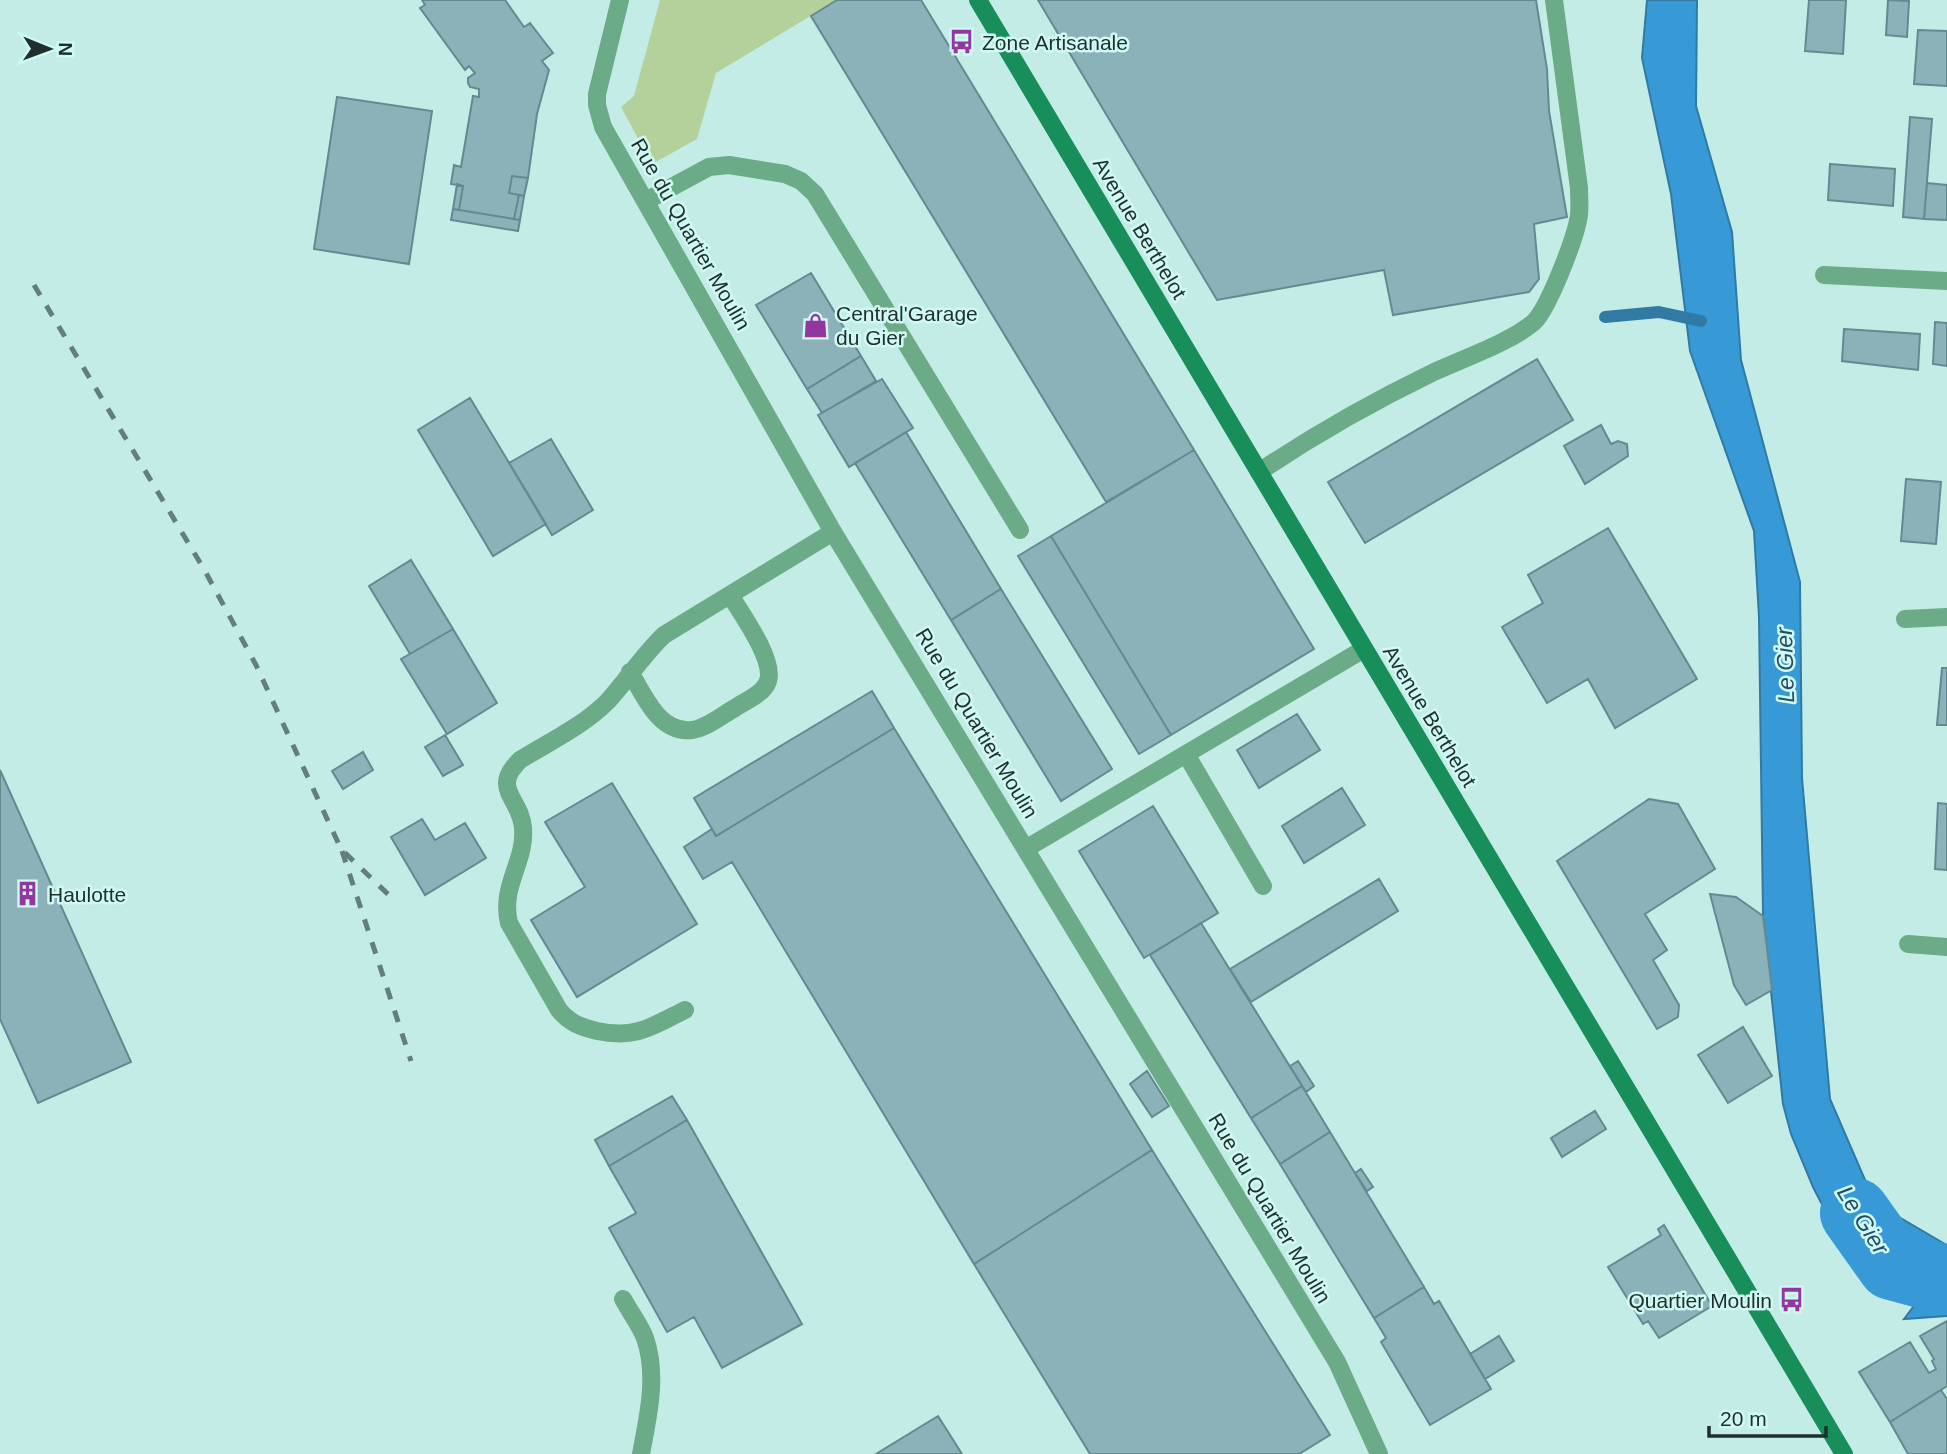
<svg xmlns="http://www.w3.org/2000/svg" width="1947" height="1454" viewBox="0 0 1947 1454" font-family="Helvetica,sans-serif">
	<style>
		.green { fill: #b4d19b }
		.water { fill: #379ad6; stroke: #307aa3; stroke-width: 2 }
		.lines { fill: none; stroke-linecap: round; stroke-linejoin: round }
		.stream { stroke: #307aa3; stroke-width: 12 }
		.river { stroke: #379ad6; stroke-width: 70 }
		.building { fill: #8bb1b9; stroke: #648991; stroke-width: 2 }
		.service { stroke: #6cab87; stroke-width: 18 }
		.minor { stroke: #6cab87; stroke-width: 18 }
		.secondary { stroke: #188e5b; stroke-width: 18 }
		.rail { stroke: #647f7b; stroke-width: 5; stroke-dasharray: 12 12; stroke-linecap: butt }
		.labels { text-anchor: middle; dominant-baseline: central; stroke-width: 5; stroke-linejoin: round; paint-order: stroke }
		.poi-label { font-size: 21px; fill: #1f2f2d; stroke: #d0f9f3; text-anchor: start }
		.street-label { font-size: 21px; fill: #1f2f2d; stroke: #d0f9f3 }
		.water-label { font-size: 23px; font-style: italic; fill: #254c66; stroke: #d0f9f3 }
	</style>
	<rect width="100%" height="100%" fill="#c3ece6"/>
	<path class="green" d="M 660,0 L 837,0 L 716,73 L 697,139 L 652,164 L 621,107 L 634,96 Z"/>
	<path class="water" d="M 1647,0 L 1697,0 L 1696,106 L 1732,232 L 1741,360 L 1800,582 L 1802,778 L 1830,1099 L 1875,1203 L 1945,1244 L 1933,1265 L 1901,1301 L 1858,1261 L 1829,1218 L 1813,1187 L 1791,1134 L 1783,1104 L 1763,916 L 1759,617 L 1754,531 L 1690,351 L 1671,194 L 1642,58 Z
		M 1947,1263 L 1947,1316 L 1904,1319 L 1941,1270 Z"/>
	<g class="lines">
		<path class="stream" d="M 1605,317 L 1659,312 L 1701,321"/>
		<path class="river" d="M 1855,1213 L 1892,1265 L 1947,1280"/>
	</g>
	<path class="building" d="M 422,0 L 505,0 L 524,27 L 530,23 L 553,53 L 542,61 L 549,70 L 537,114 L 528,178 L 512,176 L 509,193 L 519,195 L 514,219 L 459,210 L 463,186 L 451,184 L 454,165 L 461,167 L 473,96 L 479,97 L 479,89 L 470,87 L 468,83 L 468,78 L 475,73 L 469,66 L 465,70 L 420,8 L 425,5 Z
		M 837,0 L 921,0 L 1194,450 L 1106,502 L 811,16 Z
		M 1038,0 L 1536,0 L 1547,69 L 1549,111 L 1567,217 L 1534,224 L 1539,279 L 1529,292 L 1393,315 L 1384,270 L 1217,300 Z
		M 1809,0 L 1846,0 L 1843,54 L 1805,51 Z
		M 1888,0 L 1909,1 L 1907,37 L 1886,35 Z
		M 1918,30 L 1947,31 L 1947,86 L 1914,84 Z
		M 337,97 L 432,111 L 409,264 L 314,249 Z
		M 1910,117 L 1932,119 L 1924,219 L 1903,217 Z
		M 1830,164 L 1895,169 L 1893,206 L 1828,200 Z
		M 512,176 L 528,178 L 524,196 L 509,193 Z
		M 1927,183 L 1947,185 L 1947,220 L 1924,219 Z
		M 457,184 L 463,186 L 459,210 L 453,209 Z
		M 519,195 L 524,196 L 520,220 L 514,219 Z
		M 453,209 L 520,220 L 518,231 L 451,220 Z
		M 811,273 L 861,356 L 807,389 L 756,305 Z
		M 1935,322 L 1947,323 L 1947,366 L 1933,364 Z
		M 1844,329 L 1920,334 L 1918,370 L 1842,361 Z
		M 861,356 L 876,381 L 822,413 L 807,389 Z
		M 1537,359 L 1573,420 L 1365,543 L 1328,482 Z
		M 882,379 L 913,428 L 849,467 L 818,415 Z
		M 470,398 L 546,524 L 493,556 L 418,430 Z
		M 1601,425 L 1611,444 L 1618,441 L 1627,444 L 1628,456 L 1585,484 L 1564,446 Z
		M 906,432 L 1001,589 L 951,620 L 855,463 Z
		M 551,439 L 593,510 L 552,535 L 509,463 Z
		M 1194,450 L 1314,649 L 1171,735 L 1051,536 Z
		M 1906,479 L 1941,482 L 1936,544 L 1901,541 Z
		M 1608,528 L 1697,679 L 1615,728 L 1588,679 L 1547,703 L 1502,627 L 1543,603 L 1528,575 Z
		M 1051,536 L 1171,735 L 1139,754 L 1018,556 Z
		M 411,560 L 453,629 L 410,654 L 369,586 Z
		M 1001,589 L 1112,769 L 1061,801 L 951,620 Z
		M 453,629 L 497,703 L 447,734 L 401,659 Z
		M 1942,668 L 1947,668 L 1947,725 L 1937,725 Z
		M 872,691 L 894,728 L 716,836 L 694,798 Z
		M 1297,714 L 1320,750 L 1259,788 L 1237,750 Z
		M 894,728 L 1152,1150 L 974,1264 L 732,862 L 703,879 L 684,847 L 712,829 L 716,836 Z
		M 445,735 L 463,765 L 443,776 L 425,747 Z
		M 363,752 L 373,770 L 343,789 L 332,771 Z
		M 0,770 L 131,1062 L 38,1103 L 0,1019 Z
		M 612,783 L 697,924 L 577,997 L 531,920 L 585,887 L 545,822 Z
		M 1342,788 L 1365,825 L 1304,863 L 1282,826 Z
		M 1649,799 L 1678,804 L 1715,869 L 1645,914 L 1667,950 L 1653,960 L 1679,1005 L 1678,1017 L 1657,1029 L 1557,861 Z
		M 1938,803 L 1947,804 L 1947,870 L 1935,869 Z
		M 1153,806 L 1218,913 L 1144,958 L 1079,851 Z
		M 422,819 L 435,840 L 465,823 L 486,858 L 425,895 L 391,837 Z
		M 1379,879 L 1398,911 L 1251,1002 L 1230,969 Z
		M 1710,894 L 1736,897 L 1763,916 L 1772,990 L 1746,1005 L 1734,985 Z
		M 1201,923 L 1302,1086 L 1251,1118 L 1150,955 Z
		M 1743,1027 L 1772,1076 L 1728,1103 L 1698,1055 Z
		M 1298,1061 L 1314,1086 L 1306,1092 L 1290,1066 Z
		M 1147,1071 L 1169,1106 L 1152,1117 L 1130,1084 Z
		M 1302,1086 L 1330,1132 L 1280,1164 L 1251,1118 Z
		M 672,1096 L 687,1120 L 609,1166 L 595,1140 Z
		M 1595,1111 L 1606,1129 L 1562,1157 L 1551,1138 Z
		M 687,1120 L 802,1324 L 722,1368 L 694,1317 L 667,1332 L 609,1228 L 636,1213 L 609,1166 Z
		M 1330,1132 L 1424,1287 L 1374,1318 L 1280,1164 Z
		M 1152,1150 L 1330,1435 L 1299,1454 L 1090,1454 L 974,1264 Z
		M 1361,1169 L 1373,1187 L 1367,1191 L 1355,1173 Z
		M 1664,1225 L 1712,1306 L 1659,1338 L 1648,1321 L 1643,1324 L 1608,1267 L 1661,1235 L 1658,1229 Z
		M 1424,1287 L 1434,1304 L 1439,1301 L 1491,1389 L 1430,1425 L 1381,1342 L 1386,1338 L 1374,1318 Z
		M 1947,1321 L 1947,1386 L 1890,1422 L 1859,1372 L 1910,1342 L 1929,1373 L 1936,1369 L 1932,1361 L 1934,1359 L 1920,1336 Z
		M 1499,1336 L 1514,1361 L 1485,1379 L 1470,1354 Z
		M 1941,1390 L 1947,1399 L 1947,1454 L 1908,1454 L 1890,1422 Z
		M 938,1416 L 962,1454 L 876,1454 Z"/>
	<g class="lines">
		<path class="service" d="M 646,201 L 709,167 L 729,165 L 785,174 L 801,181 L 815,194 L 1020,530
			M 1259,472 C 1314,435 1374,401 1434,372 C 1462,359 1511,342 1534,322 C 1549,307 1576,237 1579,215 C 1580,206 1579,197 1579,188 L 1554,0
			M 630,672 C 644,695 659,734 692,730 C 707,728 722,715 735,708 C 745,701 764,694 768,681 C 775,660 741,613 730,595
			M 1186,754 L 1263,886
			M 1027,848 L 1364,649
			M 685,1010 C 651,1027 636,1039 597,1031 C 580,1027 570,1023 559,1010 L 509,923 C 500,886 526,862 523,828 C 521,798 490,789 520,760 C 549,742 583,726 607,702 C 627,680 643,655 664,635 L 833,532
			M 623,1299 C 630,1312 640,1325 645,1338 C 658,1376 648,1416 641,1454"/>
		<path class="minor" d="M 620,0 L 597,94 L 597,105 L 603,127 L 833,532 L 1337,1362 L 1379,1454
			M 1824,275 L 1947,281
			M 1905,619 L 1947,617
			M 1908,944 L 1947,947"/>
		<path class="secondary" d="M 978,0 L 1844,1454"/>
		<path class="rail" d="M 34,285 L 205,571 L 256,665 L 341,849 L 393,899
			M 342,851 L 411,1061"/>
	</g>
	<defs>
		<symbol id="bus-bare" viewBox="-9 -9 18 18"><path d="M-5-6H5V4H4V6H2V4H-2V6H-4V4H-5ZM-3.5-4V0h7V-4ZM-3.5 1.2v1.5H-2V1.2ZM2 1.2v1.5H3.5V1.2Z" fill="#9237a2" stroke="#d0f9f3" stroke-width="2.5" paint-order="stroke"/></symbol>
		<symbol id="shop-bare" viewBox="-9 -9 18 18"><path d="M-5-2.5h2.3a2.7 3.5 0 0 1 5.4 0H5L5.5 6h-11ZM-1.5-2.5h3a1.5 2.3 0 0 0-3 0Z" fill="#9237a2" stroke="#d0f9f3" stroke-width="2.5" paint-order="stroke"/></symbol>
		<symbol id="building-bare" viewBox="-9 -9 18 18"><path d="M-4-6H4V6H1V3H-1V6H-4ZM-2.5-4.3h1.7v1.8h-1.7ZM.8-4.3h1.7v1.8H.8ZM-2.5-1h1.7V.8h-1.7ZM.8-1h1.7V.8H.8Z" fill="#9237a2" stroke="#d0f9f3" stroke-width="2.5" paint-order="stroke"/></symbol>
	</defs>
	<g fill-rule="evenodd">
		<use href="#bus-bare" x="944" y="24" width="35" height="35"/>
		<use href="#shop-bare" x="798" y="308" width="35" height="35"/>
		<use href="#building-bare" x="10" y="876" width="35" height="35"/>
		<use href="#bus-bare" x="1774" y="1282" width="35" height="35"/>
	</g>
	<g class="labels">
		<g class="poi-label">
			<text x="982" y="42">Zone Artisanale</text>
			<text x="836" y="313">Central'Garage<tspan x="836" dy="24">du Gier</tspan></text>
			<text x="48" y="894">Haulotte</text>
			<text x="1772" y="1300" text-anchor="end">Quartier Moulin</text>
		</g>
		<g class="street-label">
			<text transform="translate(1140 228) rotate(59)">Avenue Berthelot</text>
			<text transform="translate(691 234) rotate(60)">Rue du Quartier Moulin</text>
			<text transform="translate(1430 716) rotate(59)">Avenue Berthelot</text>
			<text transform="translate(977 723) rotate(59)">Rue du Quartier Moulin</text>
			<text transform="translate(1270 1208) rotate(59)">Rue du Quartier Moulin</text>
		</g>
		<g class="water-label">
			<text transform="translate(1785 665) rotate(-92)">Le Gier</text>
			<text transform="translate(1863 1220) rotate(58)">Le Gier</text>
		</g>
	</g>
	<g transform="translate(49 49) rotate(91)" stroke="#d0f9f3" stroke-width="5" paint-order="stroke">
	<path d="M0-5L12 26L0 18L-12 26Z" fill="#1f2f2d"/>
	<text y="-10" font-size="19" font-weight="bold" text-anchor="middle" fill="#1f2f2d">N</text>
	</g>
	<path d="M1709 1426v10h117v-10" fill="none" stroke="#1f2f2d" stroke-width="3.5"/>
	<text x="1720" y="1426" font-size="21" fill="#1f2f2d" stroke="#d0f9f3" stroke-width="5" paint-order="stroke">20 m</text>
</svg>
